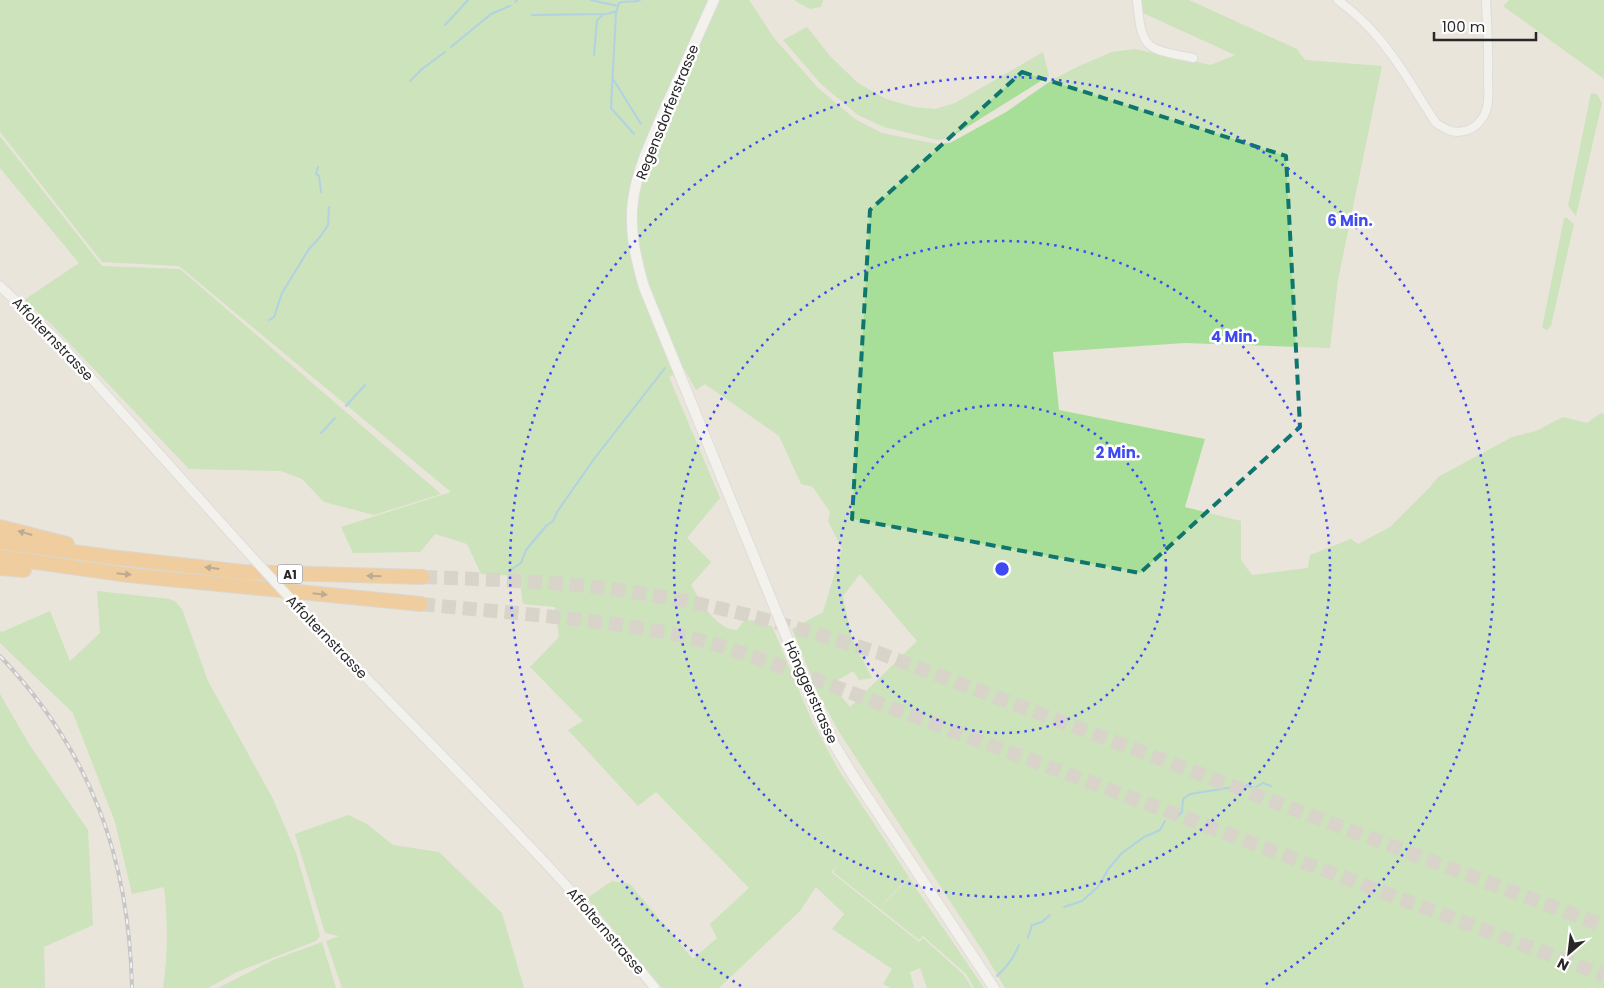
<svg xmlns="http://www.w3.org/2000/svg" width="1604" height="988" viewBox="0 0 1604 988" font-family="Poppins,sans-serif">
	<style>
		.green { fill: #a8df98; fill-rule: evenodd }
		.lines { fill: none; stroke-linecap: round; stroke-linejoin: round }
		.stream { stroke: #70bae9; stroke-width: 2 }
		.motorway-tunnel { stroke: #c3bfb6; stroke-width: 14; stroke-dasharray: 14 7; stroke-linecap: butt }
		.minor-casing { stroke: #cfd0e0; stroke-width: 10 }
		.tertiary-casing { stroke: #cfd0e0; stroke-width: 11 }
		.secondary-casing { stroke: #cfd0e0; stroke-width: 12 }
		.motorway-casing { stroke: #c7c7c7; stroke-width: 16 }
		.minor { stroke: #fff; stroke-width: 8 }
		.tertiary { stroke: #fff; stroke-width: 9 }
		.secondary { stroke: #fff; stroke-width: 10 }
		.motorway { stroke: #f7af57; stroke-width: 14 }
		.rail-casing { stroke: #9d9eb2; stroke-width: 4 }
		.rail { stroke: #fff; stroke-width: 2; stroke-dasharray: 5.5; stroke-linecap: butt }
		.tertiary-bridge-casing { stroke: #cfd0e0; stroke-width: 11; stroke-linecap: butt }
		.tertiary-bridge { stroke: #fff; stroke-width: 9 }
		.oneway { fill: #85653d }
		.marked { fill: none; stroke: #0f766e; stroke-width: 4; stroke-dasharray: 10 6; stroke-linejoin: round }
		.ring { fill: none; stroke: #3e4bf2; stroke-width: 2.5; stroke-dasharray: 2.5 5 }
		.labels { text-anchor: middle; dominant-baseline: central; stroke-width: 5; stroke-linejoin: round; paint-order: stroke }
		.shield { fill: #fff; stroke: #686868; stroke-width: 1 }
		.shield-label { font-size: 12px; font-weight: bold; fill: #282828 }
		.street-label { font-size: 14px; fill: #282828; stroke: #fff }
		.centre { fill: #3e4bf2; stroke: #fff; stroke-width: 2.5 }
		.ring-label { font-size: 15px; text-anchor: middle; font-weight: bold; fill: #3e4bf2; stroke: #fff; stroke-width: 5; stroke-linejoin: round; paint-order: stroke }
	</style>
	<rect width="100%" height="100%" fill="#eae5da"/>
	<path class="green" d="M 0,0 L 749,0 L 774,38 L 818,88 L 855,119 L 882,133 L 937,144 L 950,143 L 1006,112 L 1052,80 L 1077,67 L 1112,52 L 1135,49 L 1211,65 L 1235,55 L 1143,13 L 1141,0 L 1189,0 L 1297,49 L 1305,60 L 1382,66 L 1338,280 L 1330,348 L 1185,343 L 1053,352 L 1059,410 L 1205,439 L 1185,507 L 1241,521 L 1241,560 L 1252,575 L 1308,568 L 1310,555 L 1351,539 L 1358,544 L 1390,527 L 1430,487 L 1438,477 L 1512,437 L 1536,431 L 1563,417 L 1587,423 L 1601,413 L 1604,414 L 1604,988 L 1005,988 L 986,956 L 839,732 L 817,691 L 792,629 L 823,612 L 842,549 L 828,521 L 830,512 L 813,487 L 801,484 L 779,436 L 705,384 L 696,390 L 684,369 L 669,377 L 720,498 L 687,538 L 711,562 L 691,585 C 700,600 716,630 737,630 L 743,622 L 751,620 L 772,626 L 811,719 L 838,769 L 909,877 L 884,903 L 885,903 L 909,878 L 984,988 L 974,988 L 966,974 L 923,936 L 919,940 L 833,872 L 837,866 L 831,872 L 919,942 L 923,938 L 964,975 L 972,988 L 927,988 L 920,968 L 910,972 L 914,988 L 891,988 L 883,984 L 892,969 L 832,929 L 844,914 L 816,887 L 800,911 L 719,988 L 662,988 L 587,898 L 612,881 L 630,884 L 693,959 L 717,938 L 710,924 L 749,888 L 656,792 L 638,806 L 568,730 L 583,721 L 530,667 L 559,637 L 555,607 L 523,604 L 519,576 L 481,574 L 467,544 L 435,534 L 420,552 L 353,553 L 341,527 L 451,492 L 179,266 L 102,262 L 0,132 ZM 860,574 L 917,641 L 850,707 L 831,684 L 853,671 L 859,680 L 872,678 L 852,639 L 843,596 Z
		M 796,0 L 823,0 L 821,7 L 810,9 L 795,1 Z
		M 1509,0 L 1604,0 L 1604,79 L 1503,6 Z
		M 807,27 L 831,57 L 858,83 L 886,99 L 914,107 L 935,109 L 955,103 L 1043,52 L 1049,76 L 948,139 L 937,140 L 884,127 L 858,115 L 821,84 L 783,40 Z
		M 1591,93 L 1597,94 L 1602,103 L 1576,216 L 1568,206 Z
		M 0,136 L 102,266 L 180,269 L 441,494 L 374,515 L 324,502 L 302,479 L 281,471 L 189,469 L 52,325 L 24,300 L 79,263 L 0,168 Z
		M 1564,218 L 1567,218 L 1574,224 L 1551,326 L 1547,330 L 1542,328 Z
		M 97,591 L 170,599 L 176,602 L 182,609 L 208,681 L 273,799 L 296,853 L 320,936 L 316,941 L 237,972 L 208,988 L 163,988 C 168,954 168,921 164,887 L 132,894 L 115,822 L 73,713 L 0,643 L 0,631 L 2,632 L 50,611 L 70,661 L 100,633 Z
		M 0,694 L 29,744 L 88,830 L 93,925 L 44,947 L 45,988 L 0,988 Z
		M 348,815 L 367,824 L 393,845 L 439,852 L 502,913 L 524,988 L 342,988 L 326,941 L 339,936 L 325,933 L 295,834 Z
		M 322,942 L 336,988 L 218,988 L 273,960 Z"/>
	<g class="lines">
		<path class="stream" d="M 591,0 L 618,6
			M 515,2 L 517,0
			M 532,15 L 607,14 L 617,11
			M 445,25 L 468,0
			M 451,47 L 491,14 L 510,6
			M 594,55 L 597,20 L 604,14
			M 613,79 L 641,124
			M 410,81 L 422,69 L 445,52
			M 634,134 L 611,108 L 616,13 L 619,3 C 626,0 633,3 640,0
			M 318,167 L 316,174 L 319,176 L 321,192
			M 269,320 L 274,317 L 282,293 L 309,249 L 320,237 L 328,225 L 329,207
			M 346,406 L 365,385
			M 321,433 L 335,418
			M 509,571 L 521,563 L 526,550 L 546,526 L 553,521 L 557,512 L 594,459 L 665,368
			M 1177,817 L 1182,812 L 1183,799 L 1190,794 L 1246,785 L 1254,788 L 1263,783 L 1271,786
			M 1064,907 L 1082,901 L 1098,887 L 1109,868 L 1122,853 L 1144,837 L 1160,830 L 1165,821
			M 1028,938 L 1032,925 L 1042,922 L 1050,915
			M 997,976 C 1008,966 1014,958 1019,945"/>
		<path class="motorway-tunnel" d="M 423,577 C 502,580 580,582 658,596 C 734,609 806,630 879,653 L 1604,926
			M 421,604 C 507,613 594,618 679,635 C 716,643 752,656 788,669 L 1604,975"/>
		<defs>
			<path id="minor" d="M 1137,0 C 1142,51 1145,48 1193,58
				M 1338,0 C 1351,10 1364,21 1375,34 C 1399,61 1416,93 1436,123 C 1445,129 1453,134 1464,131 C 1474,129 1482,121 1486,111 C 1490,100 1488,88 1488,77 C 1489,51 1487,26 1486,0"/>
			<path id="tertiary" d="M 0,286 L 56,339 L 242,546
				M 298,607 C 417,733 545,853 655,988"/>
			<path id="secondary" d="M 714,0 C 698,35 683,70 667,104 C 654,135 637,168 633,201 C 629,231 636,259 644,287 L 823,726 L 854,777 L 994,988"/>
			<path id="motorway" d="M 0,527 L 67,544
				M 0,542 L 110,557 L 243,572 L 423,577
				M 0,557 L 128,575 L 421,604
				M 0,568 L 24,570"/>
		</defs>
		<use href="#minor" class="minor-casing"/>
		<use href="#tertiary" class="tertiary-casing"/>
		<use href="#secondary" class="secondary-casing"/>
		<use href="#motorway" class="motorway-casing"/>
		<use href="#minor" class="minor"/>
		<use href="#tertiary" class="tertiary"/>
		<use href="#secondary" class="secondary"/>
		<use href="#motorway" class="motorway"/>
		<defs>
			<path id="rail" d="M 0,656 C 91,752 129,857 132,988"/>
		</defs>
		<use href="#rail" class="rail-casing"/>
		<use href="#rail" class="rail"/>
		<defs>
			<path id="tertiary-bridge" d="M 242,546 L 298,607"/>
		</defs>
		<use href="#tertiary-bridge" class="tertiary-bridge-casing"/>
		<use href="#tertiary-bridge" class="tertiary-bridge"/>
	</g>
	<defs><path id="oneway-solid" d="M-6-.8H1V-3.2L6.5 0L1 3.2V.8H-6Z" transform="scale(1.25)"/></defs>
	<g class="oneway">
		<use href="#oneway-solid" transform="translate(25 533) rotate(-164)"/>
		<use href="#oneway-solid" transform="translate(212 568) rotate(-173)"/>
		<use href="#oneway-solid" transform="translate(124 574) rotate(6)"/>
		<use href="#oneway-solid" transform="translate(374 576) rotate(-179)"/>
		<use href="#oneway-solid" transform="translate(320 594) rotate(6)"/>
	</g>
	<path d="M0 0H1604V988H0ZM 1022,72 L 1286,156 L 1300,427 L 1140,573 L 852,519 L 870,210 Z" fill="#eae5da" fill-opacity=".55" fill-rule="evenodd"/>
	<path class="marked" d="M 1022,72 L 1286,156 L 1300,427 L 1140,573 L 852,519 L 870,210 Z"/>
	<g class="ring">
		<circle cx="1002" cy="569" r="164"/>
		<circle cx="1002" cy="569" r="328"/>
		<path d="M741 986A492 492 0 1 1 1263 986"/>
	</g>
	<g class="labels">
		<rect class="shield" x="277.5" y="564.5" width="25" height="19" rx="4"/>
		<g class="shield-label">
			<text x="290" y="574">A1</text>
		</g>
		<g class="street-label">
			<text transform="translate(667 112) rotate(-68)">Regensdorferstrasse</text>
			<text transform="translate(53 339) rotate(46)">Affolternstrasse</text>
			<text transform="translate(327 637) rotate(46)">Affolternstrasse</text>
			<text transform="translate(811 692) rotate(66)">Hönggerstrasse</text>
			<text transform="translate(606 931) rotate(49)">Affolternstrasse</text>
		</g>
	</g>
	<circle cx="1002" cy="569" r="8" class="centre"/>
	<g class="ring-label">
		<text x="1350" y="226">6 Min.</text>
		<text x="1234" y="342">4 Min.</text>
		<text x="1118" y="458">2 Min.</text>
	</g>
	<g transform="translate(1569 953) rotate(208)" stroke="#ffffff" stroke-width="4" paint-order="stroke">
	<path d="M0-4L9 19L0 12L-9 19Z" fill="#282828"/>
	<text y="-8" font-size="14" font-weight="bold" text-anchor="middle" fill="#282828">N</text>
	</g>
	<path d="M1434 32v8h102v-8" fill="none" stroke="#282828" stroke-width="2.5"/>
	<text x="1442" y="32" font-size="15" fill="#282828" stroke="#ffffff" stroke-width="4" paint-order="stroke">100 m</text>
</svg>
